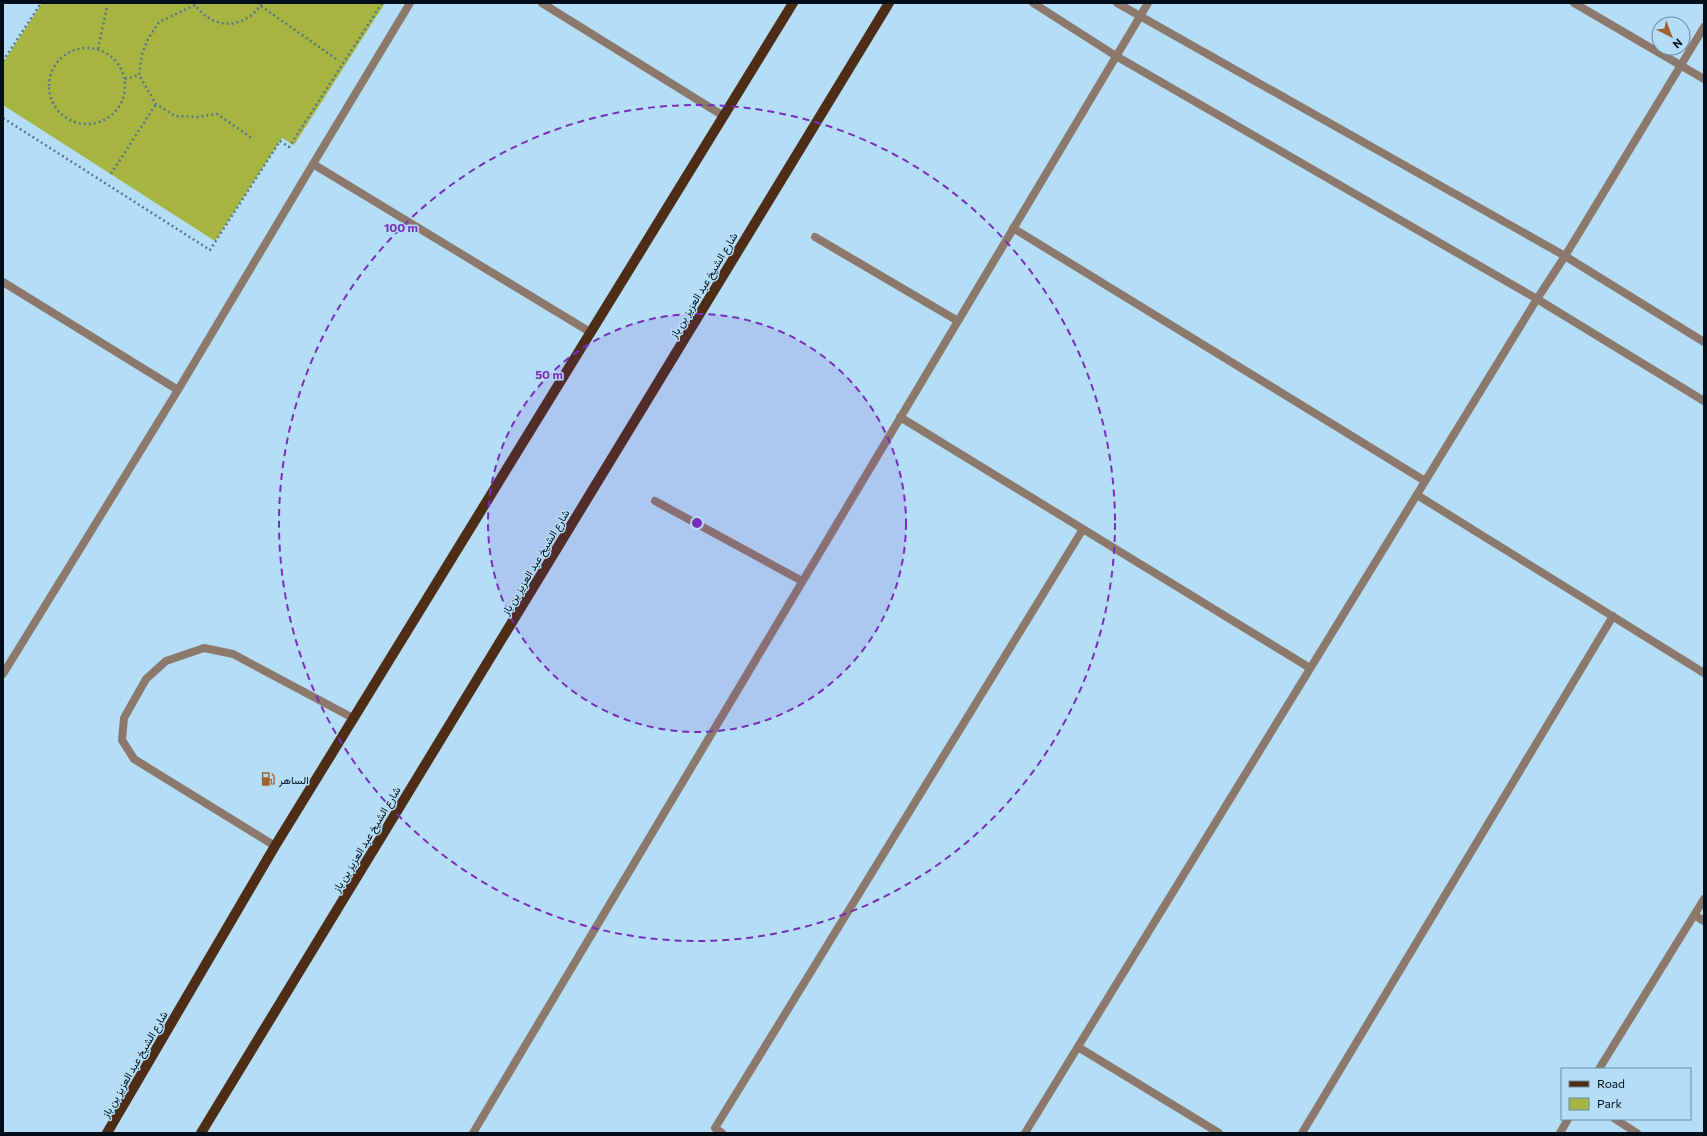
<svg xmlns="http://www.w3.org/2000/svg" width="1707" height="1136" viewBox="0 0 1707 1136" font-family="Commissioner,Vazirmatn,sans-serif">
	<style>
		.green { fill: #a6b541 }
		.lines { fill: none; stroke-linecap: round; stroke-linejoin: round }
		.path { stroke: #5b7789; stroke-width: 2.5; stroke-dasharray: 2 3; stroke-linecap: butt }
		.service { stroke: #8c796b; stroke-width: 8 }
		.minor { stroke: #8c796b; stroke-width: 8 }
		.primary { stroke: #4d2d15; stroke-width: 10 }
		.ring { fill: none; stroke: #7b2cbf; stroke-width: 2; stroke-dasharray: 7 5 }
		.labels { text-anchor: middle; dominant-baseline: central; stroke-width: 3; stroke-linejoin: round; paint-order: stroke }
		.street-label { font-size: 11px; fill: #000e19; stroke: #b4def7 }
		.poi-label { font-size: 11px; fill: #000e19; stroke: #b4def7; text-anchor: start }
		.centre { fill: #7b2cbf; stroke: #b4def7; stroke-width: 2 }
		.ring-label { font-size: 12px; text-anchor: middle; font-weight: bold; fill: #7b2cbf; stroke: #b4def7; stroke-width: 3; stroke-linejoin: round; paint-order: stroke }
	</style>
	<rect width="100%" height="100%" fill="#b4def7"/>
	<path class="green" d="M 42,3 L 385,3 L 294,145 L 282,138 L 215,241 L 3,105 L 3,63 Z"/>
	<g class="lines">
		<path class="path" d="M 194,3 C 212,31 245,30 262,3
			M 195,5 L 159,22 L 148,39 L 142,54 L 139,75 L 156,104 L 175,116 L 197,117 L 217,114 L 252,138
			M 261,6 L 339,61
			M49 86a38 38 0 1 1 76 0a38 38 0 1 1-76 0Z
			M 98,49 L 107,7
			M 3,61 L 41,3
			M 125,79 L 139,75
			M 3,118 L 210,250 L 280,141 L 289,147 L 382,3
			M 111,174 L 156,104"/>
		<path class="service" d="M 275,846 L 134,759 L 122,740 L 124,718 L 146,679 L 166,661 L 204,648 L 233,654 L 353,718"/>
		<path class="minor" d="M 542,3 L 722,115
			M 1033,3 L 1116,56 L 1537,299 L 1704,401
			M 1117,3 L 1565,256 L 1704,342
			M 1574,3 L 1704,79
			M 313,164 L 410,3
			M 1013,228 L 1425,481
			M 815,237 L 958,321
			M 3,282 L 178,390
			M 900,417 L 1310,668
			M 1417,495 L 1704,673
			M 655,501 L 802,581
			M 3,674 L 178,390 L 313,164 L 590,332
			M 1694,915 L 1704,921
			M 1078,1047 L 1219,1133
			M 1599,1069 L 1704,899
			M 1615,1119 L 1637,1133
			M 473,1133 L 1148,3
			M 722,1133 L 715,1128 L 1083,529
			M 1025,1133 L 1537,299 L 1565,256 L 1704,27
			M 1302,1133 L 1613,616
			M 1560,1133 L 1568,1119"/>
		<path class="primary" d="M 107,1133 L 275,846 L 793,3
			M 201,1133 L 889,3"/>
	</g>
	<circle cx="697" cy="523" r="209" fill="#7b2cbf" fill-opacity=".12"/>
	<g class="ring">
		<circle cx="697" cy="523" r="209"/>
		<circle cx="697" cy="523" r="418"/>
	</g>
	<defs>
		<symbol id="fuel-bare" viewBox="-9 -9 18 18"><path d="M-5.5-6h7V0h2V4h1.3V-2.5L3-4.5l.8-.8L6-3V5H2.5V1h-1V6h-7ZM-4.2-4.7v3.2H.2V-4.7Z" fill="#a2612d" stroke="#b4def7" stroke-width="2.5" paint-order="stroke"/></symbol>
	</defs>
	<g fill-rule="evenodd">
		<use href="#fuel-bare" x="258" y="769" width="20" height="20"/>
	</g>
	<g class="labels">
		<g class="street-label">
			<text transform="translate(703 285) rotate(-59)">شارع الشيخ عبد العزيز بن باز</text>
			<text transform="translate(535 562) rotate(-59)">شارع الشيخ عبد العزيز بن باز</text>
			<text transform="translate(366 839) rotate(-59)">شارع الشيخ عبد العزيز بن باز</text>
			<text transform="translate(134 1064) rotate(-60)">شارع الشيخ عبد العزيز بن باز</text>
		</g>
		<g class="poi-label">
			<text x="279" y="779">الساهر</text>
		</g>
	</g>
	<circle cx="697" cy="523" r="6" class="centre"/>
	<g class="ring-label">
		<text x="401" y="232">100 m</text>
		<text x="549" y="379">50 m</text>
	</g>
	<rect width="1707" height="1136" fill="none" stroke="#000e19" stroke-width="8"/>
	<rect x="1561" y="1068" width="130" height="52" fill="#b4def7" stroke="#6c8b9e"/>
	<rect x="1569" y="1081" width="20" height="6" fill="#4d2d15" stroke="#6c8b9e"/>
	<text x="1597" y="1088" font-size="12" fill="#000e19">Road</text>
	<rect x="1569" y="1098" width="20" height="12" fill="#a6b541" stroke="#6c8b9e"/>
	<text x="1597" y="1108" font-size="12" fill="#000e19">Park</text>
	<g transform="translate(1671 36) rotate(138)"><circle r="19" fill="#b4def7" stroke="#6c8b9e"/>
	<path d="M0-3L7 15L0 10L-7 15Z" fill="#a2612d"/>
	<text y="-6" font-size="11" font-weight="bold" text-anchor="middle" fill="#000e19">N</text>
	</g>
</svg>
